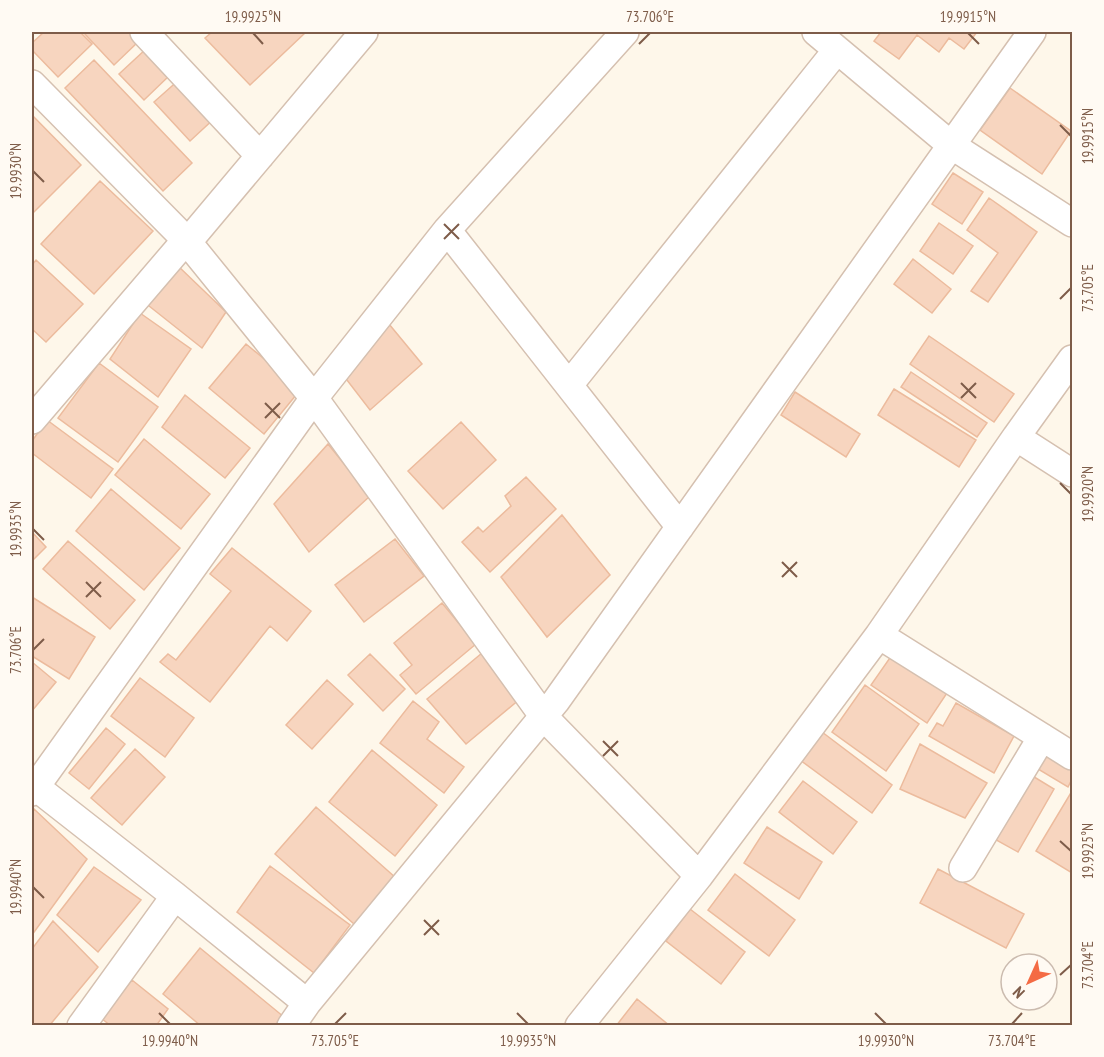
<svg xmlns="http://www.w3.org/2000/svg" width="1104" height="1057" viewBox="0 0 1104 1057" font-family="'PT Sans Narrow',sans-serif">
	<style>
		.building { fill: #f7d5bf; stroke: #ecbb9d; stroke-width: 1.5 }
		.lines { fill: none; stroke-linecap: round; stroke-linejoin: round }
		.minor-casing { stroke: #d5c0b0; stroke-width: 30 }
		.minor { stroke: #fff; stroke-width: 27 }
		.ticks { fill: none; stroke: #7e5c49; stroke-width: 2 }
		.neatline { fill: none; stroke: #7e5c49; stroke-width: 2 }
		.ticks-label { font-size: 15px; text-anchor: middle; fill: #7e5c49 }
	</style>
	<rect width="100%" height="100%" fill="#fef7ea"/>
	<path class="building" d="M 44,32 L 80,32 L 92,44 L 58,77 L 32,50 L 32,43 Z
		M 83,32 L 130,32 L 139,41 L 114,65 Z
		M 212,32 L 306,32 L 250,85 L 205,38 Z
		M 881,32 L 977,32 L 964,49 L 949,38 L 939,52 L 917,35 L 899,59 L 874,41 Z
		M 147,48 L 171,74 L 144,100 L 119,74 Z
		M 94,60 L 192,163 L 163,191 L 65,88 Z
		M 181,78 L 217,116 L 190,141 L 154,102 Z
		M 1010,88 L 1071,131 L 1042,174 L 980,130 Z
		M 32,115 L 81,165 L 32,214 Z
		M 953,173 L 983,192 L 962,224 L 932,204 Z
		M 100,181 L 153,231 L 94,294 L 41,244 Z
		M 989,198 L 1037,232 L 988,302 L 971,291 L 998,253 L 967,230 Z
		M 939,223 L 973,246 L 953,274 L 920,251 Z
		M 913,259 L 951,289 L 932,313 L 894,284 Z
		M 36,260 L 83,304 L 46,342 L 32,329 L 32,265 Z
		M 177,265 L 226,312 L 202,348 L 144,302 Z
		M 140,313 L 191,349 L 158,397 L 110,359 Z
		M 384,318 L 422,364 L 370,410 L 340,371 Z
		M 929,336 L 1014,394 L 994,422 L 910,364 Z
		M 246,344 L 301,389 L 264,434 L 209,388 Z
		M 99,363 L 158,407 L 118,462 L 58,418 Z
		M 911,372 L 987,423 L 977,437 L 901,387 Z
		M 894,389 L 976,440 L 959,467 L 878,415 Z
		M 795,392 L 860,434 L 846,457 L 781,415 Z
		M 185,395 L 250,448 L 225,478 L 162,427 Z
		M 47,420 L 113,469 L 91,498 L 32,453 L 32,441 Z
		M 461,422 L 496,460 L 443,509 L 408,471 Z
		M 144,439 L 210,494 L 181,529 L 115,475 Z
		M 328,444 L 370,496 L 309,552 L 274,504 Z
		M 526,477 L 556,509 L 490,572 L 462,542 L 478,527 L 483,532 L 511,506 L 505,496 Z
		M 111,489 L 180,548 L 144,590 L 76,531 Z
		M 562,515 L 610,575 L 547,637 L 501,577 Z
		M 32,532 L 46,547 L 32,561 Z
		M 395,539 L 424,576 L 364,622 L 335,585 Z
		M 68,541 L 135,600 L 110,629 L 43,569 Z
		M 232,548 L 311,611 L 287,641 L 270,626 L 210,702 L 160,662 L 168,654 L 176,660 L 231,591 L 210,574 Z
		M 32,597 L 95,637 L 69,679 L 32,656 Z
		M 442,603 L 476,644 L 416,694 L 400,675 L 412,665 L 394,643 Z
		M 894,652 L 949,690 L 927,723 L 871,685 Z
		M 482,653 L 520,699 L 466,744 L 427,699 Z
		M 370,654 L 405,689 L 383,711 L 348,675 Z
		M 32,662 L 56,682 L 32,711 Z
		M 140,678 L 194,718 L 165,757 L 111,716 Z
		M 327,680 L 353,704 L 312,749 L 286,725 Z
		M 865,685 L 919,724 L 886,771 L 832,732 Z
		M 413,701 L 439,722 L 427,739 L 464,767 L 444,793 L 380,743 Z
		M 956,703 L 1014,736 L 994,773 L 929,736 L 937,723 L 943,726 Z
		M 106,728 L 125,744 L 89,789 L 69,773 Z
		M 822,732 L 892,785 L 872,813 L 800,760 Z
		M 920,744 L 987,783 L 965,818 L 900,789 Z
		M 135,749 L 165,777 L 122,825 L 91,798 Z
		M 1043,749 L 1072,766 L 1072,779 L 1068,787 L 1033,766 Z
		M 372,750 L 437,805 L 395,856 L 329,802 Z
		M 1026,772 L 1054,789 L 1018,852 L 989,836 Z
		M 803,781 L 857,822 L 833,854 L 779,812 Z
		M 1072,791 L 1072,873 L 1036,851 Z
		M 316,807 L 396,878 L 354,924 L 275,854 Z
		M 34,809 L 87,859 L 32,935 L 32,812 Z
		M 767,827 L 822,862 L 799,899 L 744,863 Z
		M 270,866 L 350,925 L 314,973 L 237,912 Z
		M 94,867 L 141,900 L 98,952 L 57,915 Z
		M 938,869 L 1024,914 L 1006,948 L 920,903 Z
		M 735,874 L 795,920 L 769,956 L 708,910 Z
		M 690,909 L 745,952 L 721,984 L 666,941 Z
		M 53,921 L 98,967 L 49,1026 L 32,1026 L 32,949 Z
		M 200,948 L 284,1017 L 277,1026 L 201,1026 L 163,994 Z
		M 132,980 L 168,1009 L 156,1026 L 111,1026 L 101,1018 Z
		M 637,999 L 670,1026 L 616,1026 Z"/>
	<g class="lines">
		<defs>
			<path id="minor" d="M 144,32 L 260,156
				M 816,32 L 951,145 L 1072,223
				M 32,84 L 186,240 L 314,398 L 544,717 L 699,876
				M 447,230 L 680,527
				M 569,385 L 837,50
				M 32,420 L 186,240 L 191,238 L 364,32
				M 1016,437 L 1072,359
				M 1072,473 L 1016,437 L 879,635 L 1072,756
				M 32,784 L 175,896 L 307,1003
				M 32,792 L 314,398 L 447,230 L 625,32
				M 963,868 L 1042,737
				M 81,1026 L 175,896
				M 291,1026 L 307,1003 L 556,701 L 1032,32
				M 579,1026 L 699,876 L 879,635"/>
		</defs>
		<use href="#minor" class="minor-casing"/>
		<use href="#minor" class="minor"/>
	</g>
	<path class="ticks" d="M 253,33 L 263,44M 968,33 L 979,44M 639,44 L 650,33M 1060,125 L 1071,136M 33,171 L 44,182M 444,224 L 459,239M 444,239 L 459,224M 1060,299 L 1071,288M 961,383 L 976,398M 961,398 L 976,383M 265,403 L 280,418M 265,418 L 280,403M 1060,483 L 1071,494M 33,529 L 44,540M 782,562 L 797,577M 782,577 L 797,562M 86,582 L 101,597M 86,597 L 101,582M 33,650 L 44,639M 603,741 L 618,756M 603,756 L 618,741M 1060,841 L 1071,851M 33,887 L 44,898M 424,920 L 439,935M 424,935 L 439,920M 1060,975 L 1071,965M 159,1013 L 170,1024M 517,1013 L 528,1024M 875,1013 L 886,1024M 335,1024 L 346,1013M 1012,1024 L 1022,1013"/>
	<rect width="1104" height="1057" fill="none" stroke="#fffaf3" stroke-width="66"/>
	<g transform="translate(1029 982) rotate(225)"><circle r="28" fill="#fffaf3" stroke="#cbbbaf" stroke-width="1.5"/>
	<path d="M0-4.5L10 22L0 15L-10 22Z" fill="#f46b44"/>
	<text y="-9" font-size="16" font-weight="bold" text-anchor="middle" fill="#7e5c49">N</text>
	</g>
	<rect x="33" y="33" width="1038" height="991" class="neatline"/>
	<g class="ticks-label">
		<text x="253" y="22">19.9925°N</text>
		<text x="650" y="22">73.706°E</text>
		<text x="968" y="22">19.9915°N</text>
		<text transform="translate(1088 136) rotate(-90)" y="5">19.9915°N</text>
		<text transform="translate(16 171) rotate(-90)" y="5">19.9930°N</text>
		<text transform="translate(1088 288) rotate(-90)" y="5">73.705°E</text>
		<text transform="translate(1088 494) rotate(-90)" y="5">19.9920°N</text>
		<text transform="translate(16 529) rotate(-90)" y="5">19.9935°N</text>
		<text transform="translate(16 650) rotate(-90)" y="5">73.706°E</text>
		<text transform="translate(1088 851) rotate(-90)" y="5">19.9925°N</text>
		<text transform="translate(16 887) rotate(-90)" y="5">19.9940°N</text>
		<text transform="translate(1088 965) rotate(-90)" y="5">73.704°E</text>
		<text x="170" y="1046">19.9940°N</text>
		<text x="335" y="1046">73.705°E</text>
		<text x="528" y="1046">19.9935°N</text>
		<text x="886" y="1046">19.9930°N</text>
		<text x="1012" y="1046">73.704°E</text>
	</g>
</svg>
